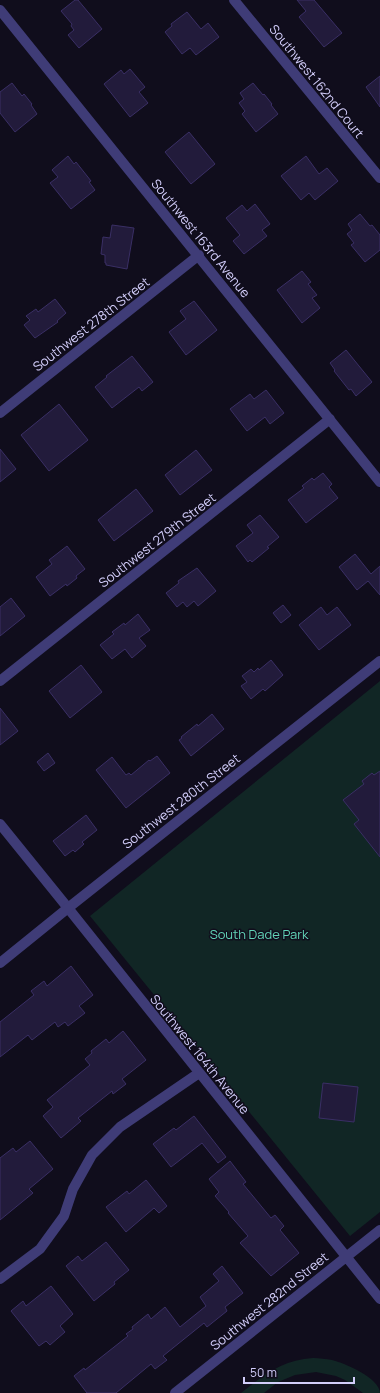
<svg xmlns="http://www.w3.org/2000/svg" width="380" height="1393" viewBox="0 0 380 1393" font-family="Manrope,sans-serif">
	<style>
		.green { fill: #112625 }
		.building { fill: #221b3b; stroke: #3a2f65 }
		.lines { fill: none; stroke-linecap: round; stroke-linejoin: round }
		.minor { stroke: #3f3c77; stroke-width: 10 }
		.tertiary { stroke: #3f3c77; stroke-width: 10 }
		.labels { text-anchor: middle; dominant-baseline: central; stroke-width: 3; stroke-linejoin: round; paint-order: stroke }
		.street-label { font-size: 13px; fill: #d2cdfa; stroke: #100d1c }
		.park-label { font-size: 13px; fill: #61d3b7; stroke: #100d1c }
	</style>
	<rect width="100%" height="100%" fill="#100d1c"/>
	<path class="green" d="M 380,681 L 380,1212 L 350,1236 L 90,916 Z
		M 313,1358 C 319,1358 326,1359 332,1360 C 344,1363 380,1378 380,1393 L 363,1393 L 345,1380 L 336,1376 L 316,1372 L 295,1375 L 278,1382 L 264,1393 L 241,1393 C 265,1374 282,1360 313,1358 Z"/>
	<path class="building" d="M 75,0 L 78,0 L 102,29 L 79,48 L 68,35 L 74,30 L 71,26 L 72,24 L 61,11 Z
		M 297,0 L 314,0 L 342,33 L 324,47 L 299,17 L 306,11 Z
		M 187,12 L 201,29 L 208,23 L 219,37 L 196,55 L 190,48 L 182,54 L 165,32 L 172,26 L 171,24 Z
		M 130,69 L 145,87 L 139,92 L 148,103 L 130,117 L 104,84 L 121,70 L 124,74 Z
		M 380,76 L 380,107 L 366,87 Z
		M 12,83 L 22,96 L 24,94 L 32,104 L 31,105 L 37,114 L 15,132 L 0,113 L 0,92 Z
		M 253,83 L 263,95 L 264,94 L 272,104 L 271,105 L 278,114 L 256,132 L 242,114 L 245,111 L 239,103 L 244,99 L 240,93 Z
		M 189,132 L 215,164 L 191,184 L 165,152 Z
		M 68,156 L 74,164 L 76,162 L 91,181 L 89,182 L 95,190 L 71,209 L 50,183 L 58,177 L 52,170 Z
		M 306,156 L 319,174 L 327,168 L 338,181 L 315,200 L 309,193 L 301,200 L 281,176 Z
		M 255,204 L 270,224 L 262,230 L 267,236 L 244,254 L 233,241 L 240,235 L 226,218 L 242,205 L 247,211 Z
		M 360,214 L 370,226 L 372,225 L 380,235 L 380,250 L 365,262 L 351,245 L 354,243 L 347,234 L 352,230 L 348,224 Z
		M 112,225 L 134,228 L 127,269 L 106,265 L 106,263 L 105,263 L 105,255 L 101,254 L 103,237 L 110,238 Z
		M 302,271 L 311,282 L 308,284 L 317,295 L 312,298 L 320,308 L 302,323 L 277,290 Z
		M 55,299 L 66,313 L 57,321 L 58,322 L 35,338 L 24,325 L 30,320 L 26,316 L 36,309 L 38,312 Z
		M 194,301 L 217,330 L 186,355 L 169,332 L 186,319 L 180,311 Z
		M 346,350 L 372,382 L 356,396 L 351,389 L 349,390 L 334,371 L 335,370 L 330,363 Z
		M 132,356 L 153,382 L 142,391 L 139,387 L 112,408 L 95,387 L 107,377 L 106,376 Z
		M 266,390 L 284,413 L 270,424 L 265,417 L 247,431 L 230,409 L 250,394 L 254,399 Z
		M 59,404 L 88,440 L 49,471 L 21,435 Z
		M 0,449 L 16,469 L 0,482 Z
		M 196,450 L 212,470 L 180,495 L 165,475 Z
		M 323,473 L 332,484 L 329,487 L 338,498 L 306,523 L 288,500 L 304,488 L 302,486 L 312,478 L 314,480 Z
		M 136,489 L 153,511 L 114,541 L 98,520 Z
		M 260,515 L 279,537 L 267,547 L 269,548 L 252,562 L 250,560 L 248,562 L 236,546 L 253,533 L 247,525 Z
		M 67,546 L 85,569 L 76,576 L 77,578 L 67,586 L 66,584 L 50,596 L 36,577 L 52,564 L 49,560 Z
		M 355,554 L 371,574 L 380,566 L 380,595 L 368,581 L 357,590 L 339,567 Z
		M 197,568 L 216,591 L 198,606 L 194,601 L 187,607 L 183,602 L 177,607 L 166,593 L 179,583 L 178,581 Z
		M 11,598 L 25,616 L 0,636 L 0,607 Z
		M 283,605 L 291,615 L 281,623 L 273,613 Z
		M 321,607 L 327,615 L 337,607 L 351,625 L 319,650 L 299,625 Z
		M 138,614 L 150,630 L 139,638 L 146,646 L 132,658 L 125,649 L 112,659 L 100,645 L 114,634 L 112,632 L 124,623 L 125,625 Z
		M 271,660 L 283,675 L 265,691 L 263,689 L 251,699 L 241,686 L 247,682 L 242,676 L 251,669 L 254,672 L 258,668 L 259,670 Z
		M 81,665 L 102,692 L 70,718 L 49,691 Z
		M 0,708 L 18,731 L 0,745 Z
		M 212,714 L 224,729 L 191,756 L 179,740 L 182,738 L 181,737 L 197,724 L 198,726 Z
		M 48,753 L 55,763 L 44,771 L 37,762 Z
		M 157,756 L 170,773 L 126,808 L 96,770 L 112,757 L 126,775 L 129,773 L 131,775 L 149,760 L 150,761 Z
		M 380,771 L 380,857 L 354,824 L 359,820 L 343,800 L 364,784 L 362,781 L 372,773 L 374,775 Z
		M 86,815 L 97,830 L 82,842 L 84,844 L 75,852 L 73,850 L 65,856 L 53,841 Z
		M 71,966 L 93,995 L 79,1006 L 85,1013 L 68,1026 L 65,1022 L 58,1027 L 55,1022 L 32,1040 L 28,1035 L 0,1057 L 0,1022 L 34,995 L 31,991 L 44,981 L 47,986 Z
		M 123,1031 L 146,1060 L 122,1079 L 126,1084 L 113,1094 L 112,1091 L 78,1118 L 81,1121 L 61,1138 L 43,1116 L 53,1107 L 47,1100 L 90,1065 L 85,1059 L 92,1053 L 91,1051 L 106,1039 L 109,1043 Z
		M 323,1083 L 358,1087 L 354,1122 L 319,1118 Z
		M 194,1116 L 226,1157 L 218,1163 L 202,1143 L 171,1167 L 153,1144 L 174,1128 L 176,1130 Z
		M 30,1141 L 53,1169 L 29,1189 L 33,1193 L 0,1220 L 0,1158 L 13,1148 L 16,1152 Z
		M 230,1161 L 246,1182 L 243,1184 L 271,1218 L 275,1215 L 284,1226 L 280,1230 L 299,1253 L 271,1276 L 240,1243 L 248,1236 L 228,1213 L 229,1212 L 215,1196 L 219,1192 L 209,1179 Z
		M 146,1180 L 167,1206 L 159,1213 L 154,1208 L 126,1232 L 106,1207 L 127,1191 L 129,1194 Z
		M 106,1242 L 129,1270 L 114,1282 L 115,1284 L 94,1301 L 66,1266 L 78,1256 L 82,1261 Z
		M 222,1266 L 243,1293 L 225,1307 L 227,1311 L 207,1327 L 204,1323 L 163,1356 L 167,1360 L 155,1369 L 151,1364 L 116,1393 L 87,1393 L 74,1376 L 84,1368 L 85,1370 L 128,1336 L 126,1334 L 133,1329 L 132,1327 L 148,1314 L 151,1319 L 165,1307 L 180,1327 L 206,1306 L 200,1297 L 219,1281 L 213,1274 Z
		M 51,1286 L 73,1314 L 60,1326 L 65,1332 L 50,1345 L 46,1341 L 39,1346 L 11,1311 L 23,1301 L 26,1306 Z"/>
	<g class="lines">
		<path class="minor" d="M 234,0 L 380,178
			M 0,10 L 380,482
			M 0,413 L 199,255
			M 0,681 L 330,419
			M 0,824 L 68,908 L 380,1299
			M 0,1279 L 40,1249 L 64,1216 L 73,1189 L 92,1155 L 120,1127 L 199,1073
			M 175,1393 L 380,1230"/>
		<path class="tertiary" d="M 0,963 L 68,908 L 380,661"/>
	</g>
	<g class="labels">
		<g class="street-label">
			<text transform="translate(317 81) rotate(51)">Southwest 162nd Court</text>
			<text transform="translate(201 238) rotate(51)">Southwest 163rd Avenue</text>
			<text transform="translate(91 324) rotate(-38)">Southwest 278th Street</text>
			<text transform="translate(157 540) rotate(-38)">Southwest 279th Street</text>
			<text transform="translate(181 801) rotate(-38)">Southwest 280th Street</text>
			<text transform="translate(200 1054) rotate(51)">Southwest 164th Avenue</text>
			<text transform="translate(269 1301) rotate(-39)">Southwest 282nd Street</text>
		</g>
		<g class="park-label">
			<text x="259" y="934">South Dade Park</text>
		</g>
	</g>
	<path d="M244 1377v6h110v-6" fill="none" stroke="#d2cdfa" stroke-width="2"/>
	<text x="250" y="1377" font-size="12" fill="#d2cdfa" stroke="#100d1c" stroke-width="3" paint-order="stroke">50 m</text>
</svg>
